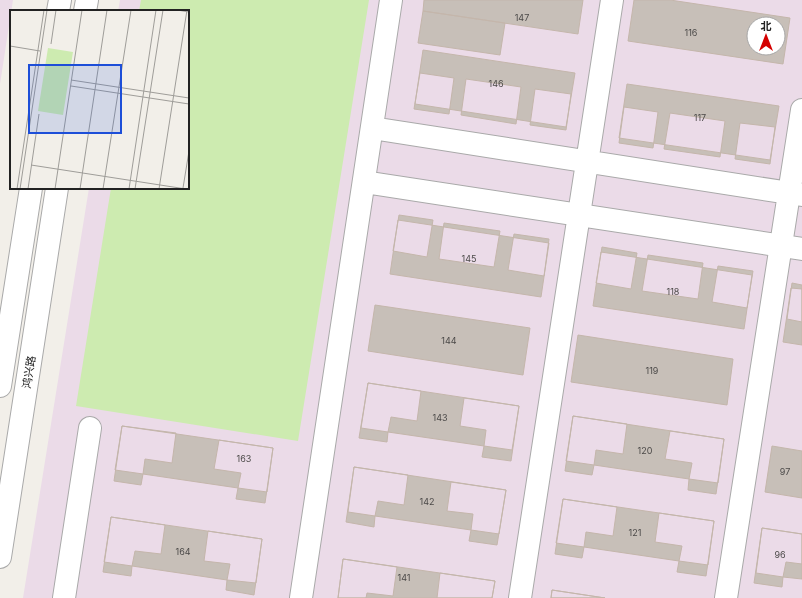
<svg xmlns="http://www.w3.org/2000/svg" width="802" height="598" viewBox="0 0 802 598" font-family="Inter,'Noto Sans SC',sans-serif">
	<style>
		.industrial { fill: #ebdbe8; fill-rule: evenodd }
		.grass { fill: #cdebb0 }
		.building { fill: #c7bfb8; stroke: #c4b6ab; fill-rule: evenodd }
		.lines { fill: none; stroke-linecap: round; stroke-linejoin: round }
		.minor-casing { stroke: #a9a9a9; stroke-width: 24 }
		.minor { stroke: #fff; stroke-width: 22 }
		.labels { text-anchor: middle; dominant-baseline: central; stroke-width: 4; stroke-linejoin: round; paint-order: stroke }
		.number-label { font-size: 9px; fill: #4b4948 }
		.street-label { font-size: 11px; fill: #222; stroke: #fff }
		.inset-road { fill: none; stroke: #9f9d99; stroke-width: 1 }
		.view { fill: #1d4ed8; fill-opacity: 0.15; stroke: #1d4ed8; stroke-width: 2 }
		.inset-edge { fill: none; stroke: #222; stroke-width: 2 }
	</style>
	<rect width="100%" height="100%" fill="#f2efe9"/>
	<path class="industrial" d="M 0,0 L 13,0 L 0,84 Z
		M 120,0 L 802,0 L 802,598 L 23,598 L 89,188 L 188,188 L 188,11 L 118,11 ZM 754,24 L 778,24 L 778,48 L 754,48 Z"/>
	<path class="grass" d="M 141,0 L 369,0 L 298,441 L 76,406 L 111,188 L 188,188 L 188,11 L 139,11 Z"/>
	<path class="building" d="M 424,0 L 583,0 L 578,34 L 423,11 Z
		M 634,0 L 670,0 L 790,18 L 783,64 L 628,41 ZM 754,24 L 778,24 L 778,48 L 754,48 Z
		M 423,11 L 505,23 L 500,55 L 418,43 Z
		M 423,50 L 575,73 L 566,127 L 415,104 Z
		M 420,73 L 454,78 L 449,114 L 414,109 Z
		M 466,79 L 521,87 L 516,124 L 461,115 Z
		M 627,84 L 779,106 L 770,160 L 619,138 Z
		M 535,89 L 571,94 L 566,130 L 530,125 Z
		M 624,107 L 658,112 L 653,148 L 619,143 Z
		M 670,113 L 725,121 L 720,157 L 664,149 Z
		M 740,123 L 775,127 L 770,164 L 735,159 Z
		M 399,215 L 433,220 L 427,257 L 393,251 Z
		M 398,220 L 549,243 L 541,297 L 390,274 Z
		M 444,223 L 500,231 L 494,267 L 439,259 Z
		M 514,234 L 549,239 L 544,276 L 508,270 Z
		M 602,247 L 637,253 L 631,289 L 596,283 Z
		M 601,252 L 752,275 L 744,329 L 593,306 Z
		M 648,255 L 703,263 L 698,299 L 642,291 Z
		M 718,266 L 753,271 L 747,308 L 712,302 Z
		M 792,283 L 802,285 L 802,322 L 787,319 Z
		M 791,288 L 802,289 L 802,345 L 783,342 Z
		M 375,305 L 530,328 L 523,375 L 368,351 Z
		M 578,335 L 733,359 L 727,405 L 571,382 Z
		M 368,383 L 519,406 L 511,461 L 482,457 L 484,446 L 388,432 L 387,442 L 359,438 Z
		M 368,383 L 421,391 L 417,421 L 391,417 L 388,432 L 361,428 Z
		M 464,398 L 519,406 L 512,450 L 484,446 L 486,430 L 460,426 Z
		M 573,416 L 724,439 L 716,494 L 688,490 L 689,479 L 594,465 L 592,475 L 565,471 Z
		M 573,416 L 627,424 L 623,454 L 596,450 L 594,465 L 566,461 Z
		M 122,426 L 273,448 L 265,503 L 236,499 L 238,488 L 143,474 L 141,485 L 114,481 Z
		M 122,426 L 176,433 L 172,463 L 145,459 L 143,474 L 115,470 Z
		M 670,431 L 724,439 L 718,483 L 689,479 L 692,463 L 665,459 Z
		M 219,440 L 273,448 L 267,492 L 238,488 L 241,473 L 214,469 Z
		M 772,446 L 802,451 L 802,498 L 765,492 Z
		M 354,467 L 506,490 L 497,545 L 469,541 L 471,530 L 375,516 L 374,527 L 346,522 Z
		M 354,467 L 408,475 L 404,505 L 378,501 L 375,516 L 348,512 Z
		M 451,482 L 506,490 L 499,534 L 471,530 L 473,514 L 447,511 Z
		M 563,499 L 714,521 L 706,576 L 677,572 L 679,561 L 584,547 L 582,558 L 555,554 Z
		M 563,499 L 617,507 L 613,536 L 586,532 L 584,547 L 556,543 Z
		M 659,513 L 714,521 L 708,565 L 679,561 L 682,546 L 655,542 Z
		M 111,517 L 262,539 L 254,595 L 226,590 L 227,580 L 132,566 L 131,576 L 103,572 Z
		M 111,517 L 165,525 L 161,554 L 135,551 L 132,566 L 104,562 Z
		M 762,528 L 802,534 L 802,579 L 783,577 L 782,587 L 754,583 Z
		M 762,528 L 802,534 L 802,564 L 786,562 L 783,577 L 756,573 Z
		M 208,531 L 262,539 L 256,583 L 227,580 L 230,564 L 204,561 Z
		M 343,559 L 495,581 L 492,598 L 338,598 Z
		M 343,559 L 397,567 L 393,596 L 367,593 L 366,598 L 338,598 Z
		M 440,573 L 495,581 L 492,598 L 437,598 Z
		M 552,590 L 605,598 L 551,598 Z
		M 552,590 L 605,598 L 551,598 Z"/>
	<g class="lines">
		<defs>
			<path id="minor" d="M 58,11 L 60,0
				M 85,11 L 87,0
				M 372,128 L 802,195
				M 364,182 L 802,249
				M 0,386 L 31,188
				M 0,557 L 57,188
				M 64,598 L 90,428
				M 301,598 L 391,0
				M 520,598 L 612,0
				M 726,598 L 802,110"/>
		</defs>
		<use href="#minor" class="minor-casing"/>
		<use href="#minor" class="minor"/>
	</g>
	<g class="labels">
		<g class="number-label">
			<text x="522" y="17">147</text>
			<text x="691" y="32">116</text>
			<text x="496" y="83">146</text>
			<text x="700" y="117">117</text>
			<text x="469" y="258">145</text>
			<text x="673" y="291">118</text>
			<text x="449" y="340">144</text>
			<text x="652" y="370">119</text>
			<text x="440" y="417">143</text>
			<text x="645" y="450">120</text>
			<text x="244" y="458">163</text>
			<text x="785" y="471">97</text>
			<text x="427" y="501">142</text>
			<text x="635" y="532">121</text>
			<text x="183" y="551">164</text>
			<text x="780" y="554">96</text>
			<text x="404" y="577">141</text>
		</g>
		<g class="street-label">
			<text transform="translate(29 372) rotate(-81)">鸿兴路</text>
		</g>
	</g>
	<g transform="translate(10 10)">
		<rect width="179" height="179" fill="#f2efe9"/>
		<path d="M 38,38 L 63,42 L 53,105 L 28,101 Z" fill="#cdebb0"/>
		<path class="inset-road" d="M 167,0 L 179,2M 41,34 L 46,0M 0,36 L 30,41M 61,70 L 179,88M 61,76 L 179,94M 21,155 L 176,179M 173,178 L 179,141M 7,179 L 34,0M 10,179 L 37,0M 18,179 L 29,104M 45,179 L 72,0M 70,179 L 97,0M 93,179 L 121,0M 119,179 L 146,0M 125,179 L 153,0M 149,179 L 177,0"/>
		<path class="view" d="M 19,55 L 111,55 L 111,123 L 19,123 Z"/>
		<rect width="179" height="179" class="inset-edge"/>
	</g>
	<g transform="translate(766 36)"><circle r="19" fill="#ffffff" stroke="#a7a7a7"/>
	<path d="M0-3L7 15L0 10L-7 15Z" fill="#d40000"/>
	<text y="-6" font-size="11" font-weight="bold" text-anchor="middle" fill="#222222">北</text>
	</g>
</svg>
